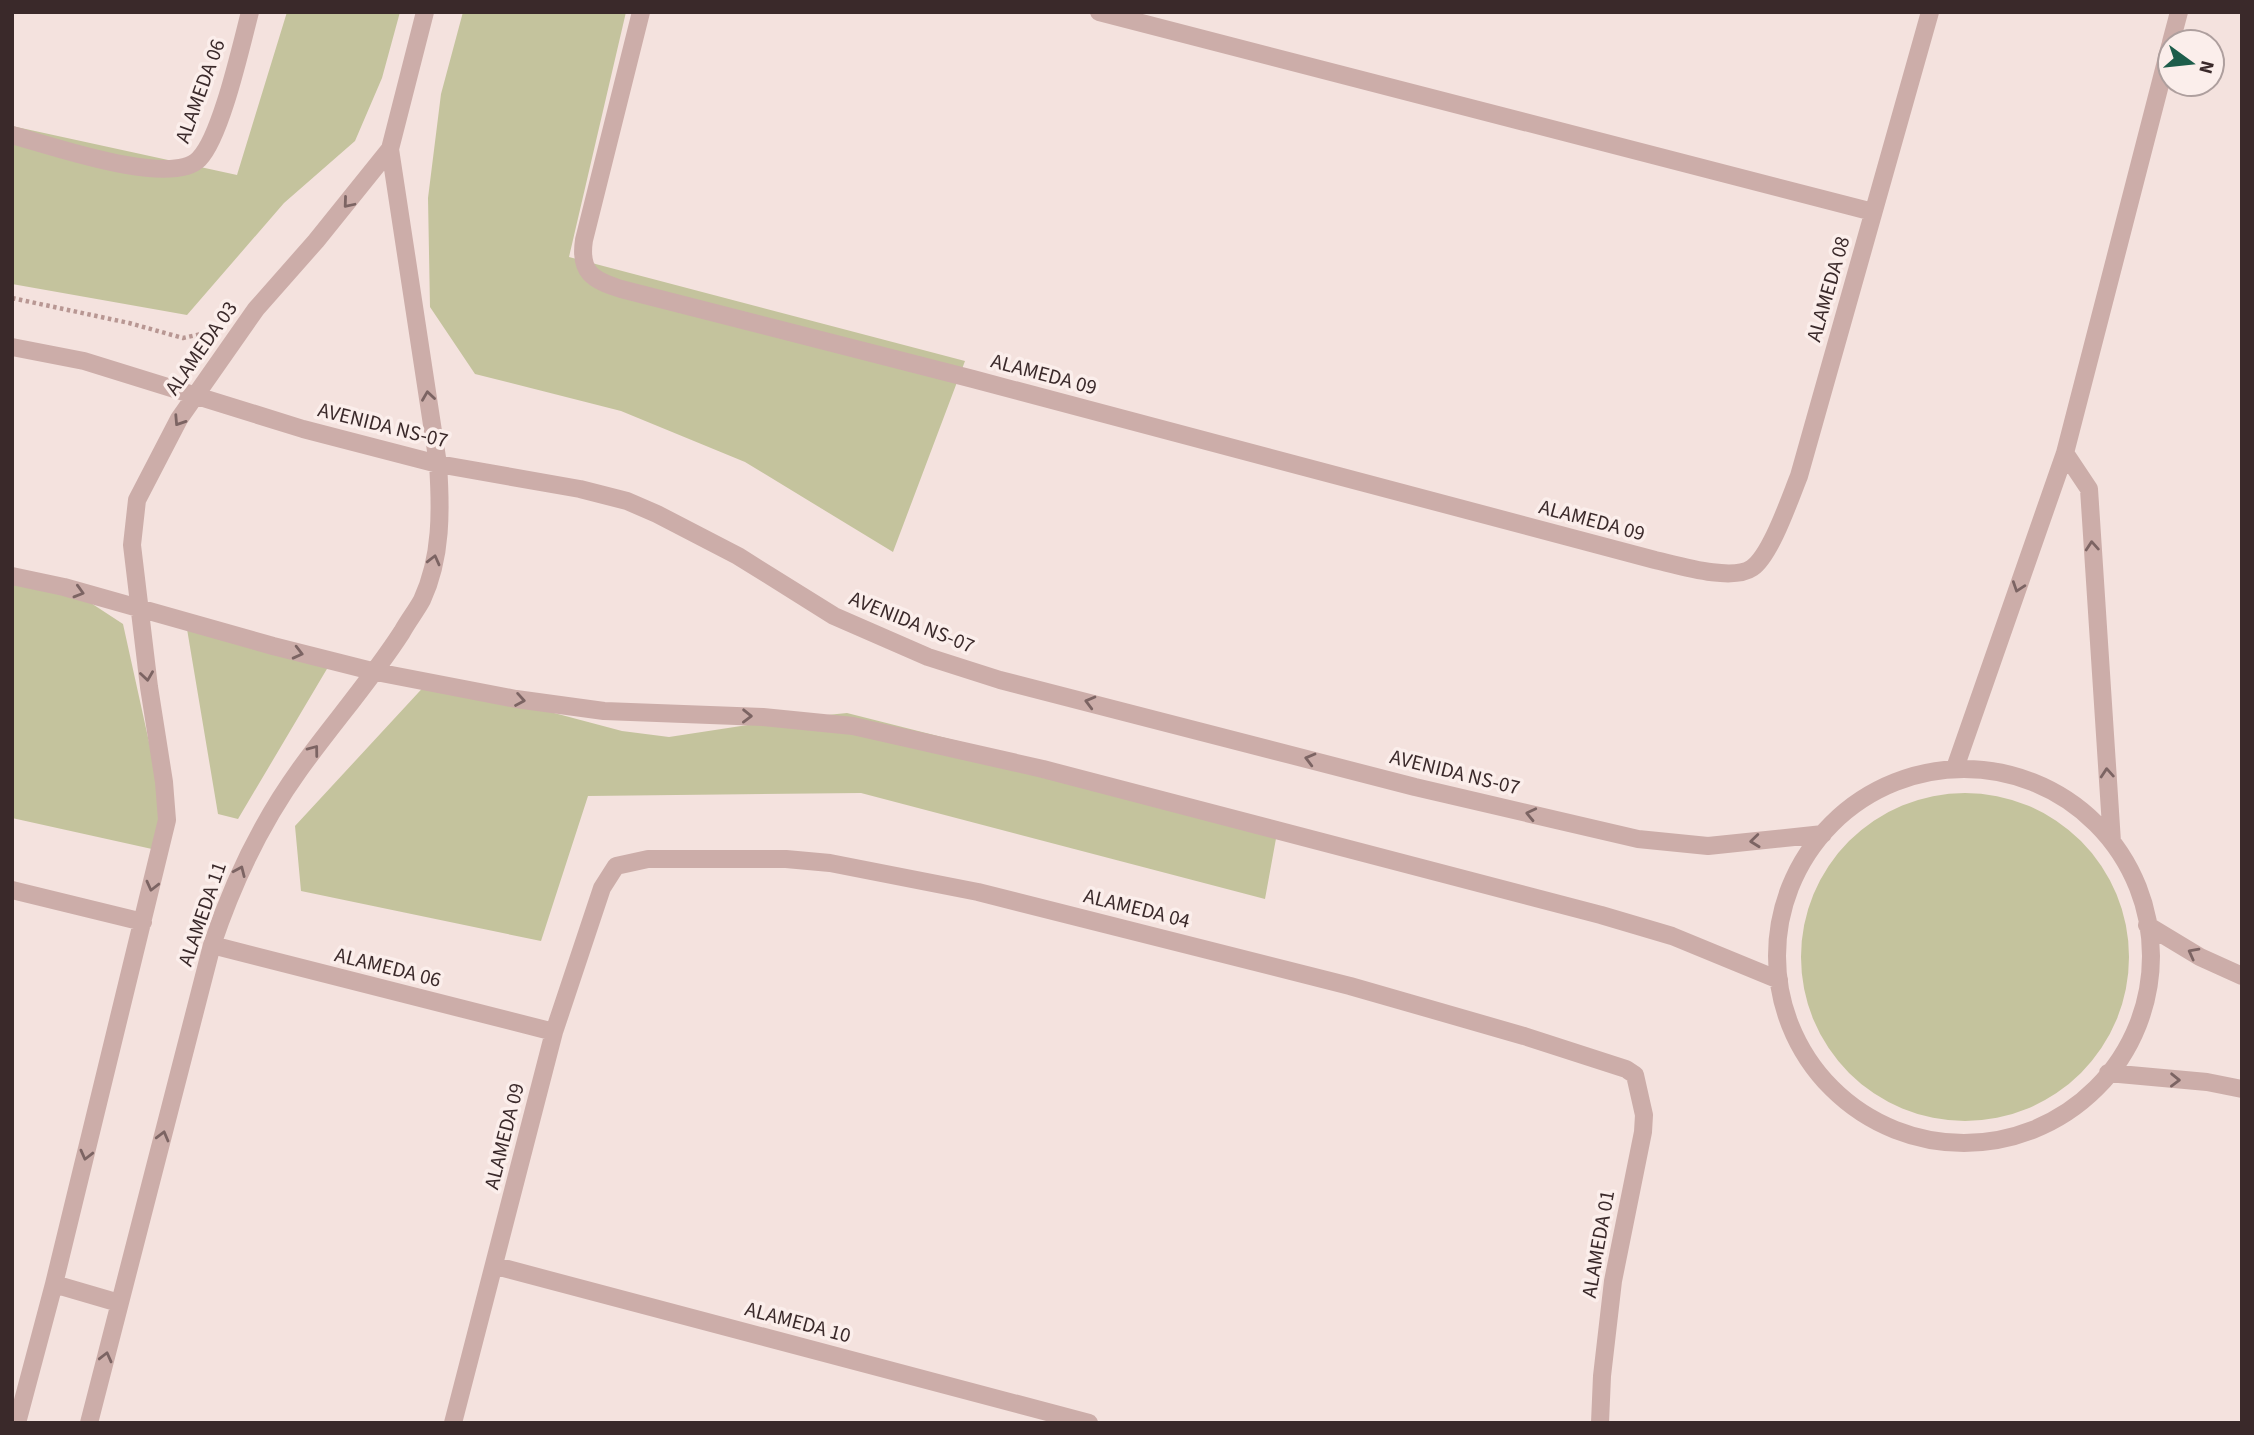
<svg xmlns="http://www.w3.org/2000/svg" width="2254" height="1435" viewBox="0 0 2254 1435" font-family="'Source Sans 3',sans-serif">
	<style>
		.green { fill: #c4c39d }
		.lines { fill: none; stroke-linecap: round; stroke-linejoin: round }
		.path { stroke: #b89793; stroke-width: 4.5; stroke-dasharray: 3.5 3.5; stroke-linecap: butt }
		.minor { stroke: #ccada9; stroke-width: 18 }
		.oneway { stroke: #7c6463 }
		.labels { text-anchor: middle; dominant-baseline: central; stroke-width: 7; stroke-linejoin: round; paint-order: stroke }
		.street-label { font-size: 21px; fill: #3a292a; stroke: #fbeeeb }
	</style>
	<rect width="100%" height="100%" fill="#f4e2de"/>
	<path class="green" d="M 287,12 L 400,12 L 382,78 L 355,141 L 284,203 L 187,315 L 12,284 L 12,126 L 237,175 Z
		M 463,12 L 626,12 L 569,257 L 965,361 L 893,552 L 745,462 L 621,411 L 475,374 L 430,307 L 428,198 L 441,94 Z
		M 12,575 L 71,590 L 123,624 L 164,810 L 152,849 L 12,818 Z
		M 186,623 L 334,657 L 238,819 L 218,814 Z
		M 430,680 L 622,731 L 669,737 L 787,719 L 847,713 L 1279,822 L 1265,899 L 861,793 L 588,796 L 541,941 L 301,891 L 295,826 Z
		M1801 957a164 164 0 1 1 328 0a164 164 0 1 1-328 0Z"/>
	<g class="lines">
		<path class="path" d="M 12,298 L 129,323 L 183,338 L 206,333"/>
		<path class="minor" d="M 641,12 L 584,240 C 579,273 593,280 621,289 L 973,379 L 1655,560 C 1677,565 1732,582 1752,568 C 1771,555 1790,498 1799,476 L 1930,12
			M 1099,12 L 1873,212
			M 2171,42 L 2179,12
			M 12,135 C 49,145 171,188 199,159 C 221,137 241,46 250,12
			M 12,347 L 84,361 L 303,429 L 438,464 L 580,489 L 627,501 L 657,514 L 738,556 L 834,616 L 928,657 L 1000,680 L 1415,787 L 1638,839 L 1708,846 L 1823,834
			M 2065,453 L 2089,489 L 2112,842
			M 12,576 L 64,587 L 273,646 L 376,672 L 516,699 L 604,711 L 763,717 L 853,726 L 1043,769 L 1601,915 L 1672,936 L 1779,980
			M 1955,768 L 2065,453 L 2170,46
			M1777 956a187 187 0 1 1 374 0a187 187 0 1 1-374 0Z
			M 12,890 L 143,922
			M 2147,925 L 2200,957 L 2242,976
			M 212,945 L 554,1032
			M 2108,1073 L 2207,1082 L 2242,1089
			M 496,1266 L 1089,1423
			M 54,1284 L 119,1303
			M 17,1423 L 54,1284 L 167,820 L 164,782 L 149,687 L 132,545 L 137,500 L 179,419 L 256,309 L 316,241 L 390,149
			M 89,1423 L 212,945 C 233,882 261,823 300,769 C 334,722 371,680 402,632 C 408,621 416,611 422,600 C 442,557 441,509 438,464 L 390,149 L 425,12
			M 453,1423 L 554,1032 L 602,888 L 616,866 L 648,859 L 786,859 L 830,863 L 978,892 L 1350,986 L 1524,1036 L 1626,1069 L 1635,1075 L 1644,1115 L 1643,1132 L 1613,1281 L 1602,1376 L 1600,1423"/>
	</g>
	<defs><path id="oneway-chevron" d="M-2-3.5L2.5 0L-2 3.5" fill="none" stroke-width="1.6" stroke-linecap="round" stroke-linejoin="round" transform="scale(1.75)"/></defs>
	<g class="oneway">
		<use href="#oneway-chevron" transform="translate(348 203) rotate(130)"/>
		<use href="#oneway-chevron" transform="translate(428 396) rotate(-98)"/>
		<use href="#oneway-chevron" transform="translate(179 421) rotate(123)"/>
		<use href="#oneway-chevron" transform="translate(2092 546) rotate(-94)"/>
		<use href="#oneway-chevron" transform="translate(434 560) rotate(-76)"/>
		<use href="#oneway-chevron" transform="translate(2018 587) rotate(109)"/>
		<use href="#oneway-chevron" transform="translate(79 592) rotate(16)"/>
		<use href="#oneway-chevron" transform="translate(298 653) rotate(14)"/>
		<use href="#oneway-chevron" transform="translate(147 676) rotate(82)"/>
		<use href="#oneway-chevron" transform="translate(520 700) rotate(10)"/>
		<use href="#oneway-chevron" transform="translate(1090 702) rotate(-165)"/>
		<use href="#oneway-chevron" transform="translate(747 716) rotate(1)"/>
		<use href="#oneway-chevron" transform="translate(314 750) rotate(-53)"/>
		<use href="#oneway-chevron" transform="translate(1310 759) rotate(-165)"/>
		<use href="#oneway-chevron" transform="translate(2107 773) rotate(-94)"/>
		<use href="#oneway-chevron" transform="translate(1531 814) rotate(-167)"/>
		<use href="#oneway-chevron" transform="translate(1755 841) rotate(174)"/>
		<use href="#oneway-chevron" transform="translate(240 871) rotate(-66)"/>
		<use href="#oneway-chevron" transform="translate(152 886) rotate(104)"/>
		<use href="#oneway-chevron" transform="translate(2193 953) rotate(-152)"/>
		<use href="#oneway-chevron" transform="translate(2175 1080) rotate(1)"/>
		<use href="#oneway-chevron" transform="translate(163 1136) rotate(-75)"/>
		<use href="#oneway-chevron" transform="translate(86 1155) rotate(104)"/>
		<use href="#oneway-chevron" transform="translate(106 1357) rotate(-76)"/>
	</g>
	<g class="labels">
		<g class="street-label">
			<text transform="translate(200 91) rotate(-70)">ALAMEDA 06</text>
			<text transform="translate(1828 289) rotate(-74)">ALAMEDA 08</text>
			<text transform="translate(201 348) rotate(-55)">ALAMEDA 03</text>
			<text transform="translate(1044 374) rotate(15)">ALAMEDA 09</text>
			<text transform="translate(383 425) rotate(14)">AVENIDA NS-07</text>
			<text transform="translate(1592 520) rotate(15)">ALAMEDA 09</text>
			<text transform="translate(912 622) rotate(22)">AVENIDA NS-07</text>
			<text transform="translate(1455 772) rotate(14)">AVENIDA NS-07</text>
			<text transform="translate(1137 908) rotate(14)">ALAMEDA 04</text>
			<text transform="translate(202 914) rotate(-71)">ALAMEDA 11</text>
			<text transform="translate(388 967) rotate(14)">ALAMEDA 06</text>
			<text transform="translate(504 1136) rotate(-76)">ALAMEDA 09</text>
			<text transform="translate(1598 1244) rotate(-80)">ALAMEDA 01</text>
			<text transform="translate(798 1322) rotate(15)">ALAMEDA 10</text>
		</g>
	</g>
	<rect width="2254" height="1435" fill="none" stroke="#3a292a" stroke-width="28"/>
	<g transform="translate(2191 63) rotate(105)"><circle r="33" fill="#fbeeeb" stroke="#ae9f9e" stroke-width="2"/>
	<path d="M0-5L12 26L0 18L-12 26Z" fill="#1d5d4b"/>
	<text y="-10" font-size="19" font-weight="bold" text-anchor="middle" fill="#3a292a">N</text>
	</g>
</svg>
